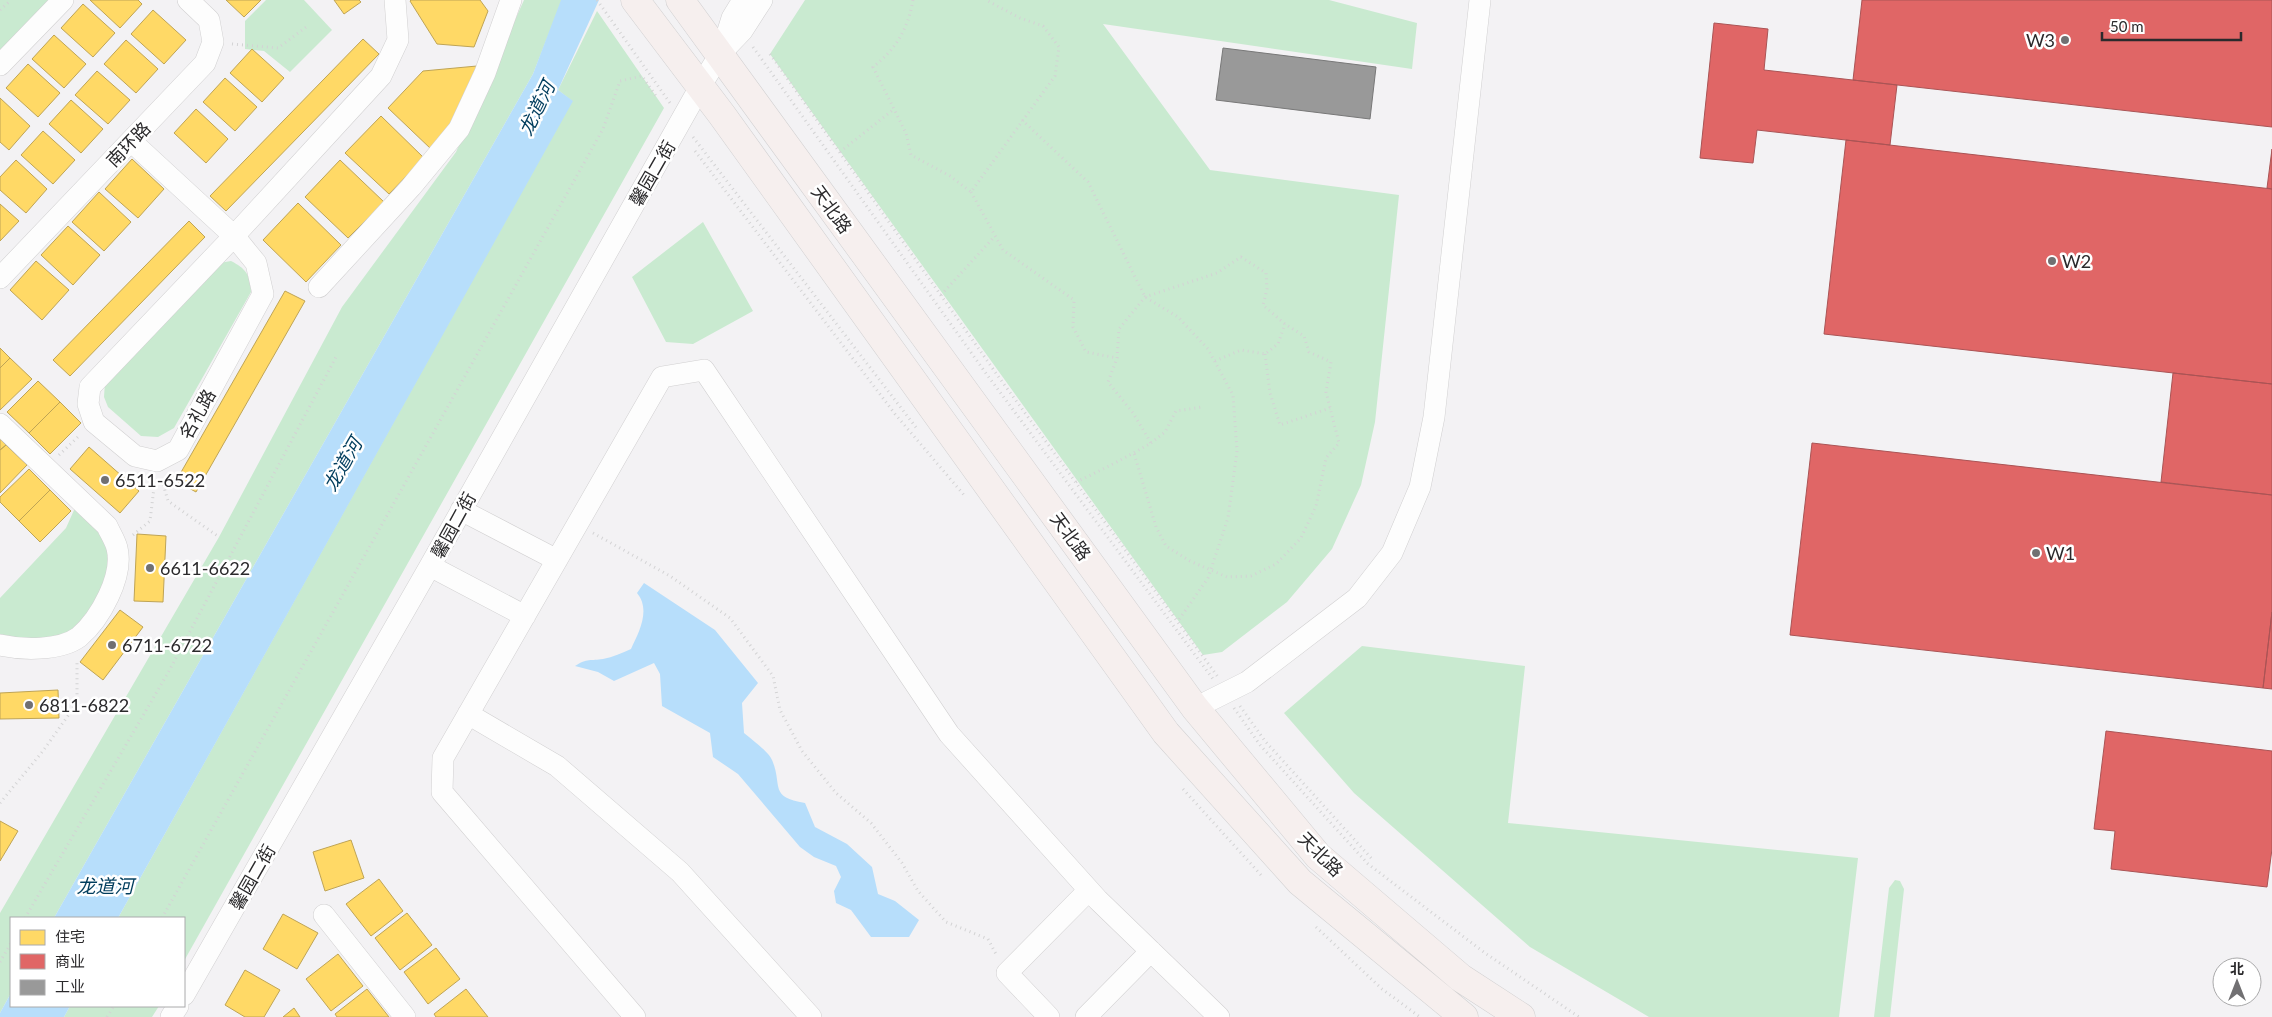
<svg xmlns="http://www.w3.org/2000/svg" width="2272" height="1017" font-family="Lato,'Noto Sans SC',sans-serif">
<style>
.green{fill:#c9ead0}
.water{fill:#b7defb}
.homes{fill:#ffd966;stroke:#bfa455}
.shops{fill:#e06666;stroke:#aa5455}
.industry{fill:#999;stroke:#787878}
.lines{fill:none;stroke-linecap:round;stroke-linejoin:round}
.minor-casing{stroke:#d1d0d1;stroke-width:22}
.major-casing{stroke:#d1d0d1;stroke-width:29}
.path{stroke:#d3d3d4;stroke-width:3;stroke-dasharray:1 4;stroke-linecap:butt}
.minor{stroke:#fdfdfd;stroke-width:21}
.major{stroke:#f6efee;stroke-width:28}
.poi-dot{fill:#717072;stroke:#fff;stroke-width:2}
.labels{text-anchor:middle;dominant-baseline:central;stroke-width:5;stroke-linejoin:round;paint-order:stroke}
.poi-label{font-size:18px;fill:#2b2a2c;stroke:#fff;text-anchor:start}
.street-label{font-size:18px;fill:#2b2a2c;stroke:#fff}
.water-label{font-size:19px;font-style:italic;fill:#003d5d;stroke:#fff}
</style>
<rect width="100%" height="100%" fill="#f3f2f4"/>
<path class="green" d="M0 0H63L0 65Z
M266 0H304L332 30 290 72 264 51 245 49V21Z
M524 0H562L533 74 54 918H11V993L0 1013V913L219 537 342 307 456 152Z
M805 0H1329L1417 23 1412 69 1103 24 1210 170 1399 195 1375 422 1361 485 1332 549 1287 602 1222 652 1203 655 770 54Z
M597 11 664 108 184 961V918H118L572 101 558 90Z
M703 222 753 311 693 344 666 342 632 277Z
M231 261C245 268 251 275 251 292L174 428 158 437 141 436 108 407 104 397 105 382 214 264Z
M79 499 107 526 117 569 78 637 0 645V598L66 528Z
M1362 646 1525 666 1508 823 1858 858 1839 1017H1649L1530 947 1354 793 1284 713Z
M1895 880 1900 881 1904 889 1890 1017H1874L1889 888Z
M70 1006H159L152 1017H64Z"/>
<path class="water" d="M561 0H599L558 90 573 101 118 918H54L533 74Z
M644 583 715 630 758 683 742 703 744 733C751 739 769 752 772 760 783 785 768 797 805 803L815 827 847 844 872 867 878 894 895 901 919 920 909 937H871L851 910 836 903 834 891 841 877 836 866 814 857 800 847 738 774 713 757 710 733 662 706 660 674 654 663 614 681 598 672 575 666C587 658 591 661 603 659 613 657 622 653 631 649 639 632 651 610 637 593Z
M11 993V1006H70L64 1017H0V1013Z"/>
<path class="homes" d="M90 0H138L142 4 120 28Z
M226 0H261L244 17Z
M334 0H359L361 2 344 14Z
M411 0H480L488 11 474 47 437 44 410 1Z
M83 4 115 33 93 57 61 28Z
M153 10 186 40 164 64 131 34Z
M54 35 86 64 64 88 32 59Z
M363 39 379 54 226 211 210 196Z
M126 40 158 69 136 93 104 64Z
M252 49 284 78 262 102 230 73Z
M28 64 60 93 38 117 6 88Z
M477 66 461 110 431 149 388 108 423 71Z
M97 71 130 100 108 124 75 95Z
M225 78 257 107 235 131 203 102Z
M0 98 30 126 9 150 0 142Z
M71 100 103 129 81 153 49 124Z
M196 109 228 139 206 163 174 133Z
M381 116 424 158 389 194 345 153Z
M43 131 75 160 53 184 21 155Z
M132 159 164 189 138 218 105 189Z
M16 160 47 189 26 213 0 190V177Z
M340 160 384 202 348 238 305 197Z
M99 192 131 222 104 251 72 222Z
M298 203 341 245 306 282 263 240Z
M0 204 19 221 0 241Z
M189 221 205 237 70 376 53 360Z
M68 226 100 255 73 285 41 255Z
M36 261 69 290 42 320 10 290Z
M285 291 305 301 196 492 176 481Z
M0 348 10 358 0 368Z
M10 358 32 379 0 410V368Z
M38 381 60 402 29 433 7 412Z
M60 402 81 423 50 454 29 433Z
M0 439 6 445 0 450Z
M6 445 27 465 0 493V450Z
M89 447 139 491 120 513 70 469Z
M29 469 50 490 19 521 0 502V497Z
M50 490 71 511 40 542 19 521Z
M137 534 166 536 163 602 134 601Z
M120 610 143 627 103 680 80 662Z
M58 690 59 718 0 719V693Z
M0 821 18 831 0 861Z
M351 840 364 878 325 891 313 852Z
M379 879 403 911 371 936 346 904Z
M407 913 432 945 400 970 375 938Z
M283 914 318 933 297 969 263 949Z
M436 948 460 979 428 1004 404 972Z
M338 954 363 986 331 1011 306 979Z
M245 970 280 990 264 1017H245L225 1005Z
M367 989 389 1017H337L335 1014Z
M466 989 488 1017H436L434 1014Z
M294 1008 300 1017H283Z"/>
<path class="shops" d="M1862 0H2272V127L1853 80Z
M1714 23 1768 29 1764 70 1897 85 1890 145 1757 130 1753 163 1700 158Z
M1846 140 2272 189V384L1824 334Z
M2272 149V189L2267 188Z
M2173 373 2272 384V495L2161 482Z
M1812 443 2272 495V612L2263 688 1790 635Z
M2272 612V689L2263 688Z
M2106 731 2272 751V849L2267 887 2111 869 2115 831 2094 829Z"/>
<path class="industry" d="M1223 48 1376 67 1370 119 1216 100Z"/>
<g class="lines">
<defs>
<path id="minor" d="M723 47 732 18 743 0
M0 65 63 0
M131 141 234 236 256 263 263 294 178 450 157 461 135 456 94 422 88 404 90 387 234 236 381 76 398 40 395 0
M0 278 205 63 213 42 209 20 188 0
M319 287 411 187 459 129 485 73 511 0
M0 424 107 526C110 533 115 540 117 548 124 576 100 619 79 637 60 651 22 650 0 645
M461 510 557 560
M430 566 525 616
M1195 708 1247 682 1357 598 1392 553 1420 487 1434 417 1480 0
M468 714 557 766 680 872 811 1017
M324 915 405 1017
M184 995 430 566 700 87 720 54 742 31 762 0
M171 1017 178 1006
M635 1017 442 792 443 758 662 377 704 370 949 734 1098 900 1219 1017
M1049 1017 1007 973 1089 890
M1086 1017 1151 951"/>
<path id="major" d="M635 0 722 115 1166 733 1300 882 1464 1017
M680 0 1195 708 1318 856 1461 978 1521 1017"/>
</defs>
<use href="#minor" class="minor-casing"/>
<use href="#major" class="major-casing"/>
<path class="path" d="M597 0 670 103
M913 0C908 29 896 49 873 67L906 133 911 155 950 176 971 192 1055 76 1059 47 1043 26 1020 18 986 0
M0 10 11 0
M232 44 278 48 309 25
M753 47 985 372 1213 679
M770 54 998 376 1218 677
M1022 120 1088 182 1145 297 1178 317 1208 349 1233 395 1237 451 1228 518 1208 578 1178 621
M693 137 918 430
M695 151 895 414 964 495
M840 152 894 109
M971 192 1003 250 1074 300 1073 327 1086 352 1117 358
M941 295 995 236
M1265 354 1270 393 1280 425 1330 408
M1215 361 1241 350 1265 354 1278 344 1285 324
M1151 443 1165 432 1176 411 1202 407
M59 455 80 435
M162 480 168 501 219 537
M1076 482C1102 470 1127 457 1151 443L1133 413 1108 382 1117 358 1119 329 1145 297 1217 273 1241 257 1266 273 1267 289 1263 305 1285 324 1304 336 1309 352 1331 362 1326 392 1339 443 1326 458 1316 506 1301 538 1276 564 1251 576 1227 577 1190 561 1166 546 1156 527 1134 453
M593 533 670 576 730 618 773 676 780 710 802 751 836 793 871 823 902 863 918 891 946 922 988 939 997 956
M133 535 150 521 155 479
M1240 706 1265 741 1372 859
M1234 708 1260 745 1368 864 1485 953 1579 1017
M1183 789 1261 875
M0 803 43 751 77 703V660
M25 918 169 671 336 357
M162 918 603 129 620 81 642 76 656 96
M1316 927 1382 989 1420 1017
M0 962 11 943
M107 1017 114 1006"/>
<use href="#minor" class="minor"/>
<use href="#major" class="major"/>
</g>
<g class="poi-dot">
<circle cx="2065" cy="40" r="5"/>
<circle cx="2052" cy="261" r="5"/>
<circle cx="105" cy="480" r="5"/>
<circle cx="2036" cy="553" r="5"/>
<circle cx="150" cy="568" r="5"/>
<circle cx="112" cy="645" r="5"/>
<circle cx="29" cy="705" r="5"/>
</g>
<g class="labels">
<g class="poi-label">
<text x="2055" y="40" text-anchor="end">W3</text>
<text x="2062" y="261">W2</text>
<text x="115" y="480">6511-6522</text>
<text x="2046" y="553">W1</text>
<text x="160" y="568">6611-6622</text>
<text x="122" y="645">6711-6722</text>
<text x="39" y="705">6811-6822</text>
</g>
<g class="street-label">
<text transform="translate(128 144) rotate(-46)">南环路</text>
<text transform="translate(652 173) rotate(-60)">馨园二街</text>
<text transform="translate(832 209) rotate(54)">天北路</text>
<text transform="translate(197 414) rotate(-61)">名礼路</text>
<text transform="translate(453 525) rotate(-61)">馨园二街</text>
<text transform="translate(1071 536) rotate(54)">天北路</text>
<text transform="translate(1321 854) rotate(45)">天北路</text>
<text transform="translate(252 877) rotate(-60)">馨园二街</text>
</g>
<g class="water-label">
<text transform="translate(536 108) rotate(-64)">龙道河</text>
<text transform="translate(342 464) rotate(-60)">龙道河</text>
<text x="105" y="885">龙道河</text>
</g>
</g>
<rect x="10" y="917" width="175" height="90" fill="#ffffff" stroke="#aaaaab"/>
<rect x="20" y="930" width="25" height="15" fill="#ffd966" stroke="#aaaaab"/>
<text x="55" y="942" font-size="15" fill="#2b2a2c">住宅</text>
<rect x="20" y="954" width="25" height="15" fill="#e06666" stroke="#aaaaab"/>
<text x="55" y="967" font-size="15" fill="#2b2a2c">商业</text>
<rect x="20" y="980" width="25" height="15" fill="#999999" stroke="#aaaaab"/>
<text x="55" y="992" font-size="15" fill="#2b2a2c">工业</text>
<g transform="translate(2237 982)"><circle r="24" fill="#ffffff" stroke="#aaaaab"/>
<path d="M0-4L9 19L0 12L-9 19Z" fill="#717072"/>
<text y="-8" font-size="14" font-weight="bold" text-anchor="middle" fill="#2b2a2c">北</text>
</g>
<path d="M2102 32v8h139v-8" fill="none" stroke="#2b2a2c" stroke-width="2.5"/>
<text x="2110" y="32" font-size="15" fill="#2b2a2c" stroke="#ffffff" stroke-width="4" paint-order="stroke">50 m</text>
</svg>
